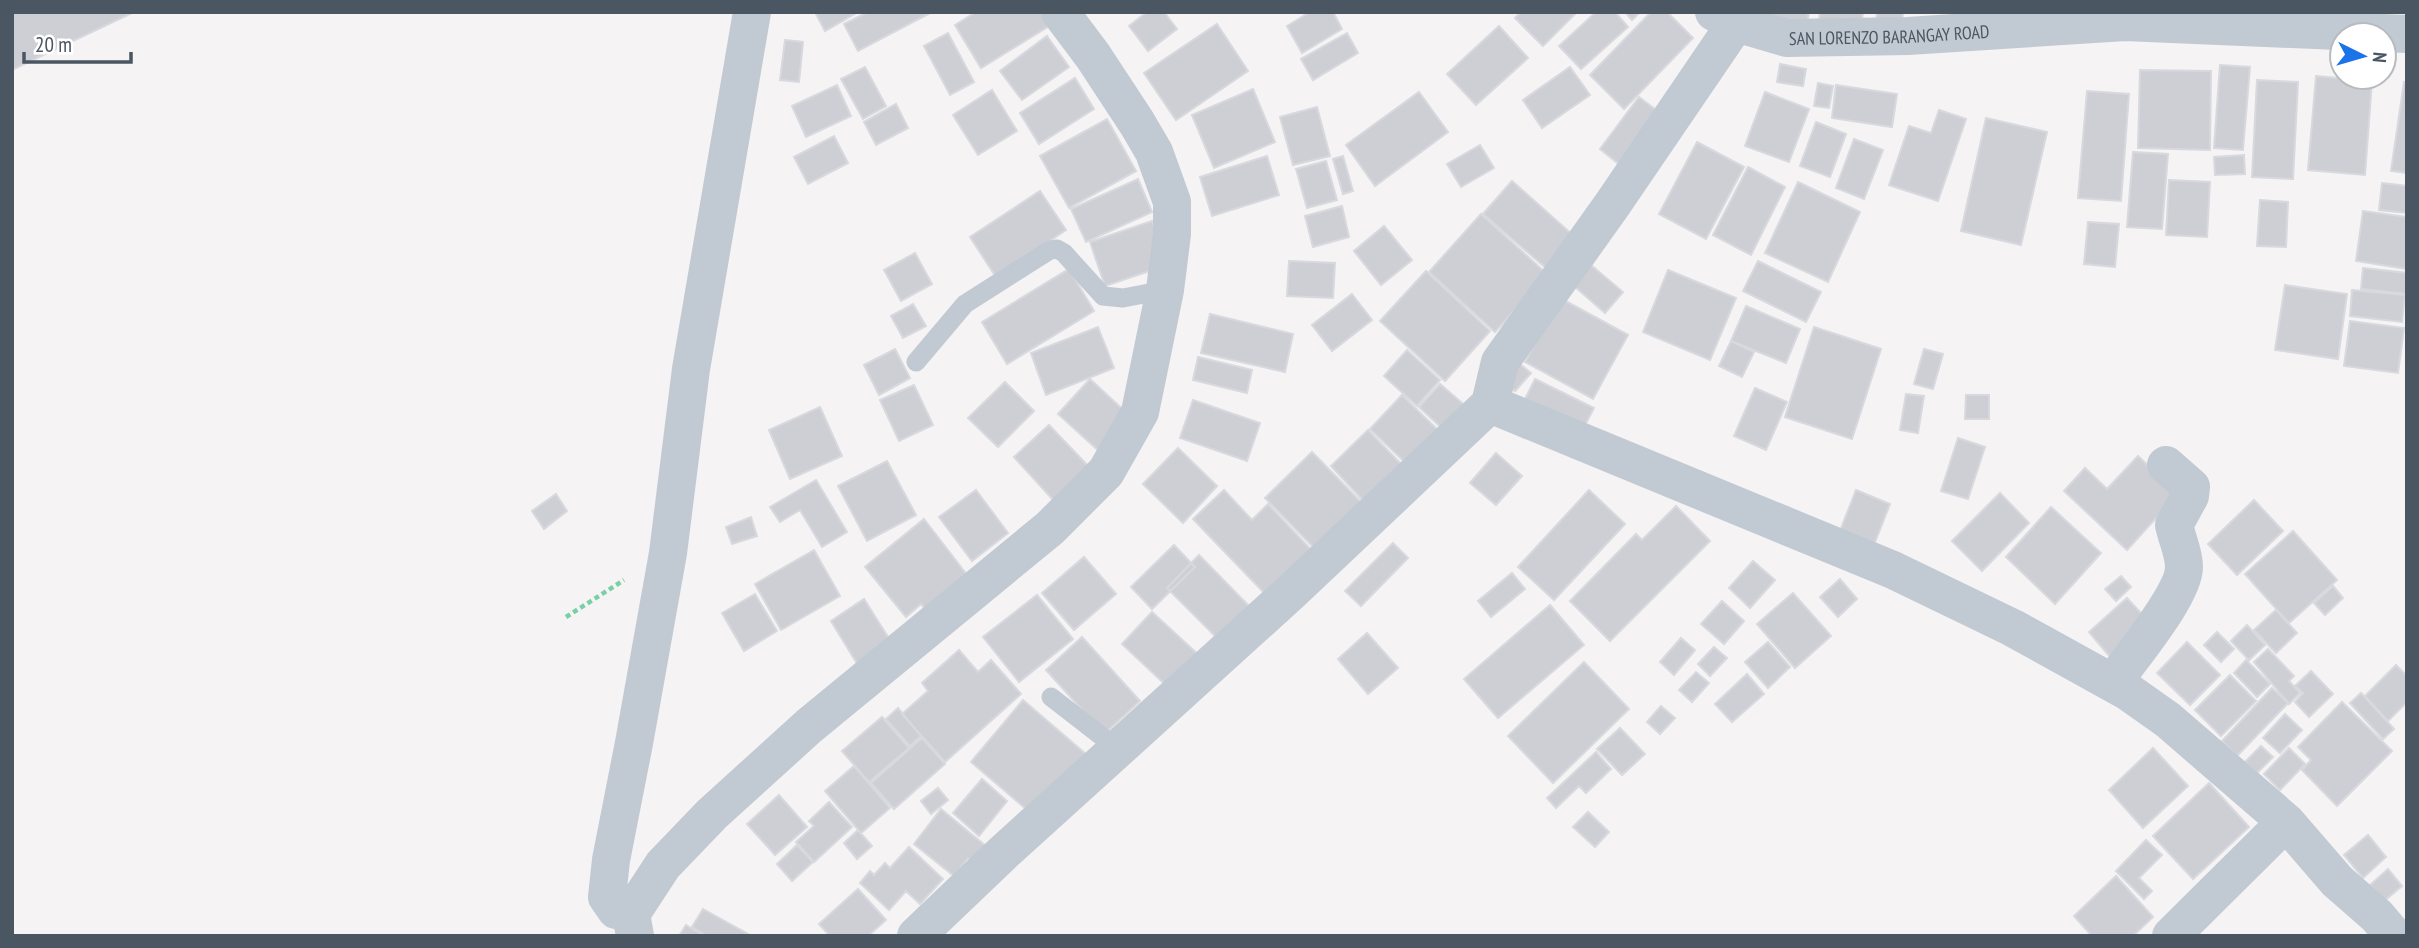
<svg xmlns="http://www.w3.org/2000/svg" width="2419" height="948" font-family="'PT Sans Narrow',sans-serif">
<style>
.building{fill:#cdcfd5;stroke:#d7d9de;stroke-width:2}
.lines{fill:none;stroke-linecap:round;stroke-linejoin:round}
.path{stroke:#7ad0a6;stroke-width:4.5;stroke-dasharray:5 3.5;stroke-linecap:butt}
.service{stroke:#c1cad2;stroke-width:19}
.minor{stroke:#c1cad2;stroke-width:38}
.tertiary{stroke:#c1cad2;stroke-width:38}
.labels{text-anchor:middle;dominant-baseline:central;stroke-width:6;stroke-linejoin:round;paint-order:stroke}
.street-label{font-size:18px;fill:#4a5661;stroke:#fff}
</style>
<rect width="100%" height="100%" fill="#f5f3f3"/>
<path class="building" d="M12 12H134L12 70Z
M815 12H858L825 31Z
M868 12H932L858 51 844 24Z
M976 12H1043L1051 25 981 68 955 25Z
M1147 12H1164L1177 29 1148 51 1129 26Z
M1310 12H1333L1342 29 1302 53 1287 26Z
M1521 12H1577L1543 46 1515 18Z
M1596 12H1615L1628 27 1581 69 1559 46Z
M1625 12H1640L1632 20Z
M1651 12H1667L1693 38 1624 109 1590 75Z
M1770 12H1809L1806 28 1769 23Z
M1820 12H1863L1860 34 1818 28Z
M1877 12H1903L1901 37 1875 35Z
M1217 24 1248 71 1176 120 1144 73Z
M1499 26 1528 58 1476 105 1447 74Z
M948 33 974 82 950 95 924 46Z
M1347 33 1358 53 1313 80 1301 59Z
M1047 36 1069 67 1022 100 1000 71Z
M785 40 803 42 799 82 780 80Z
M1780 64 1806 69 1803 86 1777 82Z
M2220 65 2250 67 2243 150 2214 148Z
M865 67 886 106 863 119 841 79Z
M1570 67 1590 95 1542 128 1523 100Z
M2140 70 2211 71 2210 150 2138 148Z
M2316 76 2372 81 2365 175 2308 170Z
M1075 78 1094 109 1039 144 1020 113Z
M2257 80 2298 82 2293 179 2252 177Z
M2404 82 2407 83V173L2391 171Z
M1818 83 1833 86 1829 108 1814 106Z
M837 85 851 116 806 137 792 106Z
M1836 85 1897 94 1892 127 1832 118Z
M1253 89 1275 142 1214 168 1192 115Z
M992 90 1017 131 978 155 953 115Z
M2087 91 2129 94 2121 201 2078 198Z
M1419 92 1448 132 1375 186 1346 145Z
M1765 92 1809 109 1789 162 1745 146Z
M1639 97 1660 113 1620 165 1600 149Z
M896 104 908 128 876 145 864 122Z
M1317 107 1330 156 1293 165 1280 117Z
M1939 110 1966 119 1938 201 1889 185 1909 126 1931 133Z
M1986 118 2047 132 2021 245 1961 231Z
M1107 119 1136 171 1069 208 1040 156Z
M1816 122 1846 134 1830 177 1800 166Z
M834 136 848 163 808 184 794 157Z
M1854 139 1883 150 1864 199 1836 188Z
M1697 142 1744 167 1706 239 1659 214Z
M1480 145 1494 168 1461 187 1447 164Z
M2133 152 2168 154 2162 229 2127 227Z
M2244 155 2245 174 2215 175 2214 157Z
M1267 156 1279 195 1212 216 1200 177Z
M1343 156 1353 191 1343 194 1333 159Z
M1326 161 1337 200 1307 208 1296 169Z
M1748 167 1785 187 1751 255 1713 235Z
M1138 179 1152 212 1086 242 1071 209Z
M2169 180 2210 182 2207 237 2166 235Z
M1512 181 1574 236 1546 268 1483 214Z
M1798 182 1860 212 1828 282 1765 253Z
M2382 183 2407 186V213L2379 210Z
M1040 191 1066 230 996 277 970 237Z
M2260 200 2288 202 2286 247 2257 246Z
M1342 206 1349 237 1313 247 1305 216Z
M2363 211 2407 217V269L2356 261Z
M1481 214 1547 274 1495 332 1429 272Z
M1152 221 1167 265 1105 286 1090 242Z
M2088 222 2119 224 2115 267 2084 264Z
M1384 226 1412 260 1381 285 1354 251Z
M915 253 932 284 901 301 884 270Z
M1289 261 1335 263 1333 298 1287 296Z
M1758 261 1821 292 1806 322 1743 291Z
M1591 265 1623 292 1605 313 1574 286Z
M2363 268 2407 273V294L2361 289Z
M1069 269 1094 311 1007 364 982 322Z
M1668 270 1736 298 1710 360 1643 332Z
M1426 271 1490 331 1445 381 1380 321Z
M2285 285 2347 294 2338 359 2275 350Z
M2352 290 2405 295 2402 322 2350 316Z
M1352 294 1372 320 1332 351 1312 325Z
M1560 298 1628 335 1593 399 1525 362Z
M913 304 926 326 903 338 891 316Z
M1746 306 1800 329 1786 363 1731 341Z
M1210 314 1293 334 1285 372 1201 353Z
M2350 321 2404 328 2398 373 2344 366Z
M1098 327 1114 368 1046 395 1031 353Z
M1814 327 1881 349 1852 439 1785 417Z
M1731 341 1754 352 1742 377 1719 366Z
M895 349 910 378 879 395 864 365Z
M1924 349 1943 354 1933 389 1914 384Z
M1407 350 1440 380 1417 406 1384 376Z
M1198 357 1252 370 1247 393 1193 380Z
M1516 361 1531 373 1515 391 1501 379Z
M1090 379 1131 417 1099 451 1058 414Z
M1535 379 1594 408 1582 431 1524 401Z
M1005 382 1034 411 998 447 968 418Z
M1440 384 1468 408 1446 432 1419 407Z
M914 385 933 425 899 441 880 400Z
M1755 388 1787 402 1766 450 1734 436Z
M1906 394 1924 396 1918 433 1900 430Z
M1402 395 1444 436 1412 469 1370 429Z
M1966 395H1989V419H1965Z
M1193 400 1260 423 1247 461 1180 438Z
M820 407 842 456 790 479 769 430Z
M1049 425 1091 469 1055 502 1014 457Z
M1368 430 1408 471 1370 508 1331 466Z
M1958 438 1985 447 1968 499 1941 491Z
M1178 448 1217 486 1183 523 1143 484Z
M1312 452 1366 507 1320 554 1265 498Z
M1496 453 1522 476 1496 505 1470 483Z
M2138 456 2178 494 2127 550 2064 491 2085 468 2107 489Z
M887 461 916 515 867 541 838 486Z
M816 480 847 532 822 547 800 510 780 522 770 507Z
M976 490 1008 533 972 561 939 517Z
M1224 490 1252 520 1268 504 1318 557 1272 601 1193 519Z
M1589 490 1625 524 1554 600 1518 567Z
M1856 490 1890 504 1872 550 1838 536Z
M2000 493 2029 523 1982 571 1952 541Z
M556 494 567 511 544 529 532 511Z
M2254 500 2283 531 2237 575 2208 544Z
M1676 506 1710 541 1610 641 1570 601 1636 534 1642 540Z
M2051 507 2101 553 2055 604 2006 557Z
M751 517 757 536 732 544 726 527Z
M924 519 971 580 929 614 921 604 906 617 865 567Z
M2293 531 2337 580 2289 623 2245 574Z
M1393 543 1408 558 1361 606 1345 591Z
M1174 545 1195 567 1152 609 1131 587Z
M814 550 840 596 781 630 755 584Z
M1199 555 1249 606 1217 638 1167 588Z
M1084 557 1116 594 1074 630 1042 593Z
M1753 561 1775 580 1750 608 1729 588Z
M1512 573 1525 589 1491 617 1478 601Z
M2121 576 2131 587 2116 601 2105 589Z
M1840 579 1857 599 1838 617 1820 597Z
M2333 586 2343 598 2325 615 2314 603Z
M1793 593 1831 636 1795 668 1757 624Z
M755 594 777 631 744 651 722 613Z
M1037 595 1073 639 1019 682 983 637Z
M2127 598 2150 623 2111 658 2089 632Z
M864 599 895 648 861 670 831 621Z
M1722 601 1744 621 1724 644 1701 624Z
M1550 605 1584 645 1498 718 1464 679Z
M2276 610 2297 633 2276 653 2254 630Z
M1152 612 1201 657 1170 689 1122 644Z
M2247 625 2265 645 2249 660 2231 641Z
M2217 632 2234 649 2221 662 2204 645Z
M1367 633 1398 668 1368 694 1338 659Z
M1082 637 1140 701 1104 734 1046 670Z
M1681 638 1695 650 1674 675 1660 662Z
M1768 642 1790 667 1768 688 1745 662Z
M2187 642 2220 675 2190 705 2157 673Z
M1714 647 1727 658 1710 676 1698 664Z
M2268 649 2294 676 2289 681 2300 693 2289 704 2254 662Z
M959 650 978 672 991 660 1021 694 945 762 902 714 928 691 922 683Z
M2246 660 2270 684 2257 697 2234 673Z
M1584 662 1629 709 1553 783 1508 736Z
M2396 665 2407 676V702L2388 721 2365 696Z
M2311 671 2333 694 2309 717 2295 702 2303 693 2295 686Z
M1696 672 1709 683 1692 702 1679 690Z
M1747 674 1764 694 1732 722 1715 704Z
M2230 675 2256 701 2221 736 2195 710Z
M2272 688 2288 703 2237 756 2222 741Z
M2361 693 2394 729 2383 739 2350 703Z
M1023 700 1086 754 1033 815 971 762Z
M2342 702 2392 751 2337 806 2302 770 2311 760 2298 747Z
M1661 706 1675 718 1660 734 1647 722Z
M898 708 921 736 910 746 886 719Z
M2285 714 2302 730 2280 753 2263 738Z
M882 717 909 748 869 782 842 751Z
M1620 728 1645 754 1622 775 1597 749Z
M922 738 945 764 894 809 871 783Z
M2261 746 2273 757 2257 773 2245 762Z
M2153 748 2188 786 2143 828 2109 790Z
M2289 748 2305 764 2280 790 2264 774Z
M1596 752 1611 769 1586 793 1579 786 1556 808 1547 798Z
M854 766 890 808 861 833 825 791Z
M982 779 1007 801 979 836 953 813Z
M2209 783 2249 827 2193 879 2153 836Z
M938 788 948 800 931 814 921 801Z
M779 795 807 827 775 855 747 824Z
M829 802 852 827 814 862 796 842 814 826 809 821Z
M941 809 987 847 975 863 968 858 954 876 914 844Z
M1588 812 1609 832 1595 847 1573 827Z
M858 830 872 846 857 859 844 843Z
M2368 835 2386 857 2363 878 2344 855Z
M2146 840 2162 855 2139 878 2152 891 2144 899 2116 871Z
M797 845 813 862 792 881 777 864Z
M909 847 943 879 920 904 906 891 889 910 860 883 870 871 874 875 885 863 890 868Z
M2388 869 2402 886 2384 901 2370 885Z
M2116 876 2153 917 2133 936H2092L2074 916Z
M858 889 886 920 868 936H830L819 924Z
M703 909 748 934 747 936H707L692 927Z
M686 925 704 936H679Z"/>
<g class="lines">
<path class="path" d="M566 617 624 580"/>
<path class="service" d="M916 362 965 304 1050 250 1057 249 1064 253 1103 296 1123 298 1165 290
M1051 697 1118 749"/>
<path class="minor" d="M1490 404 1893 570 2013 628 2127 691 2168 720 2286 822 2337 881 2377 916 2394 936
M2113 683C2130 658 2184 595 2184 567 2184 553 2177 539 2174 525L2190 496 2191 487 2166 465
M631 914 616 910 607 897 611 860 634 743 668 553 691 369 752 12
M635 936 631 914 663 865 712 814 809 726 1050 528 1106 472 1140 412 1165 290 1172 234V202L1154 152 1137 123 1093 56 1060 12
M916 936 1003 853 1291 592 1490 404 1500 362 1612 205 1736 23
M2171 936 2286 822"/>
<path class="tertiary" id="s1" d="M1714 12 1736 23 1787 38 1908 36 2125 22 2407 34"/>
</g>
<g class="labels">
<g class="street-label">
<text stroke="none"><textPath href="#s1" startOffset="180">SAN LORENZO BARANGAY ROAD</textPath></text>
</g>
</g>
<rect width="2419" height="948" fill="none" stroke="#4a5661" stroke-width="28"/>
<g transform="translate(2363 56) rotate(95)"><circle r="33" fill="#ffffff" stroke="#b7bbc0" stroke-width="2"/>
<path d="M0-5L12 26L0 18L-12 26Z" fill="#1a73e8"/>
<text y="-10" font-size="19" font-weight="bold" text-anchor="middle" fill="#4a5661">N</text>
</g>
<path d="M24 52v10h107v-10" fill="none" stroke="#4a5661" stroke-width="3.5"/>
<text x="35" y="52" font-size="21" fill="#4a5661" stroke="#ffffff" stroke-width="5" paint-order="stroke">20 m</text>
</svg>
